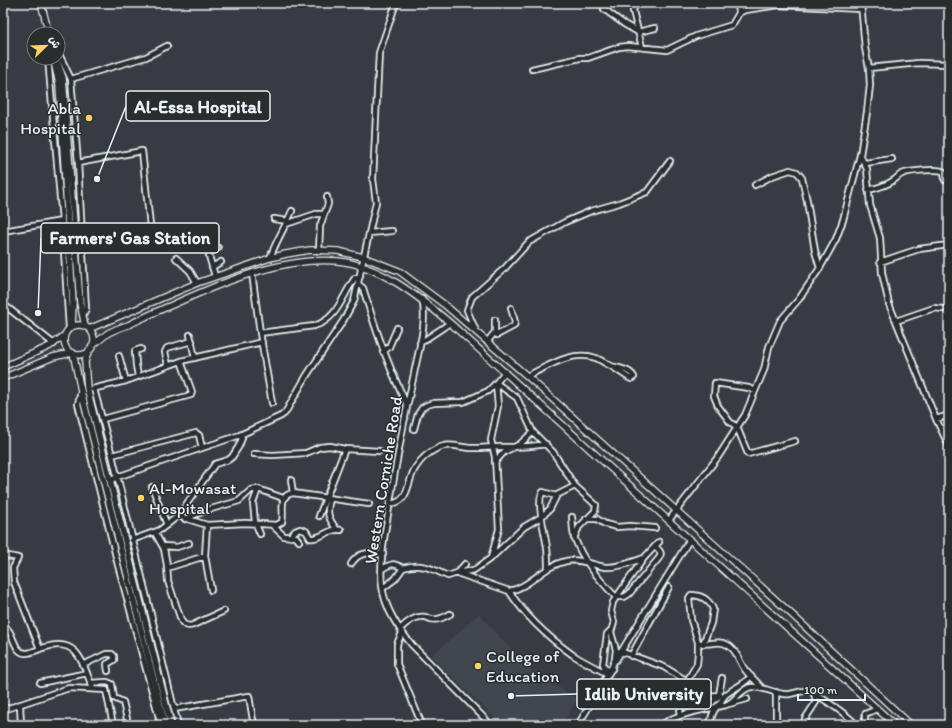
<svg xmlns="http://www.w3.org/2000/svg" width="952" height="728" font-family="Itim,'Playpen Sans Arabic',sans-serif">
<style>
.built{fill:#424750}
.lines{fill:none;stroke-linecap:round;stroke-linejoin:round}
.minor-casing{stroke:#e8f1f8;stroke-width:8}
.major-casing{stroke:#e8f1f8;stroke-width:8}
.minor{stroke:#2a2d2e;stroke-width:4.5}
.major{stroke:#2a2d2e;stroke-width:5.5}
.poi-dot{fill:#ffd166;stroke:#2a2d2e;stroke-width:1.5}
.labels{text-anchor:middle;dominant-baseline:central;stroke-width:3;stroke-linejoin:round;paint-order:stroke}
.poi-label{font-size:17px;fill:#e8f1f8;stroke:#2a2d2e;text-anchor:start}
.street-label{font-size:17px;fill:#e8f1f8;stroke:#2a2d2e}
.leader{fill:none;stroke:#e8f1f8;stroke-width:1.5}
.callout-dot{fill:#e8f1f8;stroke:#2a2d2e;stroke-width:1.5}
.callout{fill:#2a2d2e;stroke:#e8f1f8;stroke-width:1.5}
.callout-label{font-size:18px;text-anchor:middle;font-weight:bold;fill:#e8f1f8}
</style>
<rect width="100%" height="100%" fill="#383c42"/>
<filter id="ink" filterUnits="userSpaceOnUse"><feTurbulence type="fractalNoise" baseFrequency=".025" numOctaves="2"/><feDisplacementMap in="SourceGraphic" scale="8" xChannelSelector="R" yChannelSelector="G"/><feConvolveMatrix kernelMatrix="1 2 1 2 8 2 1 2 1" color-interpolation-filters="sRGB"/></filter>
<g filter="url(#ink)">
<path class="built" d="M479 614 526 666 577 699 562 725H502L431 656Z"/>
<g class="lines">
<defs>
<path id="minor" d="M635 3 633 11 642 47
M738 3 739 13
M604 9 624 24 638 32 655 28
M58 52 71 79 78 163 86 309 83 315
M48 58 62 221 69 328
M869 68 919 63 949 64
M532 69 580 58H588L619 47 628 46 667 50 696 36 732 25 739 13 745 10 779 5 861 9
M71 79 146 57 167 46
M860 155 867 169 870 205 880 238 882 273 889 304 936 419 949 446
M78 163 142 151 150 226
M865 163 892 159
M755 185 772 176 790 170 797 172 802 178 807 201 815 251 820 268
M868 190C878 188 887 185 894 180 897 178 899 175 902 174 908 171 940 168 944 172L945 180
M274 219 288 221
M286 224 316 214H323
M3 231 62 221
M369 233 392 231
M319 251 320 226 328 204 327 197
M176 258 190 271 197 283
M270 258C276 241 285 227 292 211
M880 262 919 249 949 245
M212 267 221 262
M252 273 260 333 272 403
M215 276 209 256 211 250 218 248
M358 284 363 288C375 328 388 367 407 405
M422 299C428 321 418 352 414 374 404 419 396 463 389 508 385 533 379 561 382 586 385 609 398 628 412 645L491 725
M3 304 54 344
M896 321 934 308 943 309
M476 331 467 310 472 297 505 268 529 242 565 222 591 211 619 203 647 192 670 161
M495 332 497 335 514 326 515 322 511 308
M260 333 314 326C338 319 342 296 355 278L360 276
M190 335 195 358
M487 342 495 332V320
M420 343 450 323
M383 352 389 347 397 328
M119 356 126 381
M168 365 165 352 167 348 192 341
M611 366C618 368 630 369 634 377L631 379 629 378Z
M138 376 136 365 135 351 141 349
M527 376C549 366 571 350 596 358 601 360 606 364 611 366
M496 383 517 398 533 432 553 452 575 486 596 505 595 511 579 527 574 538
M92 389 126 381 181 361 262 342
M94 389 112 455 178 725
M81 391 78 404 118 565 161 725
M755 391 749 388 715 383 714 396 718 406 730 422 737 427 748 454 795 441
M103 419 191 395 192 392 181 361
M936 419 949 415
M414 429 418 414 422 408 427 405 434 403 463 402 488 391 496 383 505 372
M254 454 273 455 306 453 320 447 330 446 345 449 379 451
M112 455 196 433 199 435 202 448
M495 462 504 452 520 444 533 432
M291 480 293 493
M110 481 117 477 240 435 281 416 285 413 307 375 343 321 354 301 376 202 373 179 379 53 396 3
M152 487 167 525
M258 489 253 503 255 522 260 534
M330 499C326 513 328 518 337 530
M390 504C411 502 406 481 416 467 421 459 428 453 436 449 449 441 462 449 475 448 483 448 492 447 500 447 515 447 530 447 546 444
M178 516 207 525 245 523 277 525 282 522C285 510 277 496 293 493L369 504
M319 516 345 449
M572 517C573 524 572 532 575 539 583 561 600 581 616 597H624L629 594 659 558C663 553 659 550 655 546
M185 519 204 511 239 501 251 490 258 489 283 498
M586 519H597L605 524 617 527 630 526 655 528
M669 520 718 457 745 415 764 370 769 347 780 321 799 299 820 268 836 239 843 220 860 155 867 112 870 85 869 68 865 48 861 3
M207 525 205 556 211 590
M273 526 284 536 296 537 299 541
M155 533 164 549 167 565 168 581 181 620C183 625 188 627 193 625L224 611
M290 537 295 531 300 529 306 531 310 538C322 540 329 527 341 530
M132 540 160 530 178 516 215 464 228 460 232 457 239 446 242 438 240 435
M163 546 177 547 189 543
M3 555 18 558 13 568 14 582 40 649
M491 558 499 529 495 457 491 440 498 406 496 383
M351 564C359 551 368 553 383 554
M167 568 205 556
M548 568C548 561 548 555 547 548 546 537 535 499 543 492L556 496
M382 569C392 563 393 563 403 568 412 565 423 565 432 569 438 571 442 574 448 576L457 573 465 564
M457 573 509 591C529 588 543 566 566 561 579 558 592 565 605 567 618 568 632 562 644 558
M459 573 474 570 491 558 524 527 541 517 550 509 557 495 575 486
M383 588 395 579 403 568
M509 591C525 616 549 638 573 655 584 662 596 668 608 674
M3 626C15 631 12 651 25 653 31 654 40 648 46 647 79 637 83 665 93 689
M400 629C406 623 415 615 425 617 427 617 430 619 431 619 438 621 444 617 450 614
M611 630 607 634 603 664 605 668 610 671 612 669
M402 633 397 644V664L422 725
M701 643C709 645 716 641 723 643 737 647 738 661 746 671 751 677 757 682 761 687
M620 651 664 667 697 687 703 694 709 696 719 695 722 678
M631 656 669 587
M616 660 690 539
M83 665 106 654H112L114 656V660L107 664 108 671
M3 681 5 683 3 696
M40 683 87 673
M90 683 107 682 112 684 114 698 123 702 127 719
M776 692V725
M729 704 747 699
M20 705 21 725
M174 709 249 696 253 720
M705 709 720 695
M3 710 69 688 106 690 113 725
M679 716 687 681 697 664 698 653V642L691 620 689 598 691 595C701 595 709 600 713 609L711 623 703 644
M578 725 610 671 615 659 616 650 611 632 614 622 611 611 613 602 644 558 659 542
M663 725C669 715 713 708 726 705 735 702 740 689 751 687 765 686 777 696 790 694 795 693 802 691 808 690 818 695 850 716 856 725
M710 725C712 714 713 711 720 703 723 699 724 695 728 693 736 687 745 684 751 676
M807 725 805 719 816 702 814 693
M865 725V714L877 709"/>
<path id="major" d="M41 3 49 34
M56 58 63 78 80 303 85 326
M54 62 59 84 73 303 72 326
M64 340a15 15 0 1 1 30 0a15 15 0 1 1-30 0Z
M89 329 197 283 270 258 286 254 310 250 338 251 363 257 399 271 445 305 527 376 787 610 911 725
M92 346C97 342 103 337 108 333 114 330 121 327 128 325 143 318 157 311 172 305 221 283 283 256 338 261 380 265 419 297 450 323L895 725
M89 350 85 362 87 388 171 725
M73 353 81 391 165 725
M3 367 50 346 64 336
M3 378 53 357 72 353"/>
</defs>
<use href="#minor" class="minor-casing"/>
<use href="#major" class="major-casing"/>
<use href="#minor" class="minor"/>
<use href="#major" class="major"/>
</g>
</g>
<g class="poi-dot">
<circle cx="89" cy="118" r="4"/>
<circle cx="141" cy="498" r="4"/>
<circle cx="478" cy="666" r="4"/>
</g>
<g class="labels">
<g class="poi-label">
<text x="81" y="108" text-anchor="end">Abla<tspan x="81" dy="20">Hospital</tspan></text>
<text x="149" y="488">Al-Mowasat<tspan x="149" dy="20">Hospital</tspan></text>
<text x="486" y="656">College of<tspan x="486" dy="20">Education</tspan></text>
</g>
<g class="street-label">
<text transform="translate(383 480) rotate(-81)">Western Corniche Road</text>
</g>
</g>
<path class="leader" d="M97 179L126 106M38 313L41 238M511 696L577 694"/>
<g class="callout-dot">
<circle cx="97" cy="179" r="4"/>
<circle cx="38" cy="313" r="4"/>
<circle cx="511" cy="696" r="4"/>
</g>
<g class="callout">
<rect x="126" y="91" width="144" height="30" rx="4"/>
<rect x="41" y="223" width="178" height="30" rx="4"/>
<rect x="577" y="679" width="134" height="30" rx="4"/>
</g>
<g class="callout-label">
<text x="198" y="113">Al-Essa Hospital</text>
<text x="130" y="244">Farmers' Gas Station</text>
<text x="644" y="700">Idlib University</text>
</g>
<rect width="952" height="728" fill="none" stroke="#2a2d2e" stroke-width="16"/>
<rect x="8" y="8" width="936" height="712" fill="none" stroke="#e8f1f8" stroke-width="1.5" filter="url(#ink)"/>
<g transform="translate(46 46) rotate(67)"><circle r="19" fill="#2a2d2e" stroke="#767b7f"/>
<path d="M0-3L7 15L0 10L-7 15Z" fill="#ffd166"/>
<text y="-6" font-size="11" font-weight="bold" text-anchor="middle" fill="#e8f1f8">ش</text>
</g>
<path d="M798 694v6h67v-6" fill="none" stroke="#e8f1f8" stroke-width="2"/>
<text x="804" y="694" font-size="12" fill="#e8f1f8" stroke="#2a2d2e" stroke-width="3" paint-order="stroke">100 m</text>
</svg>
